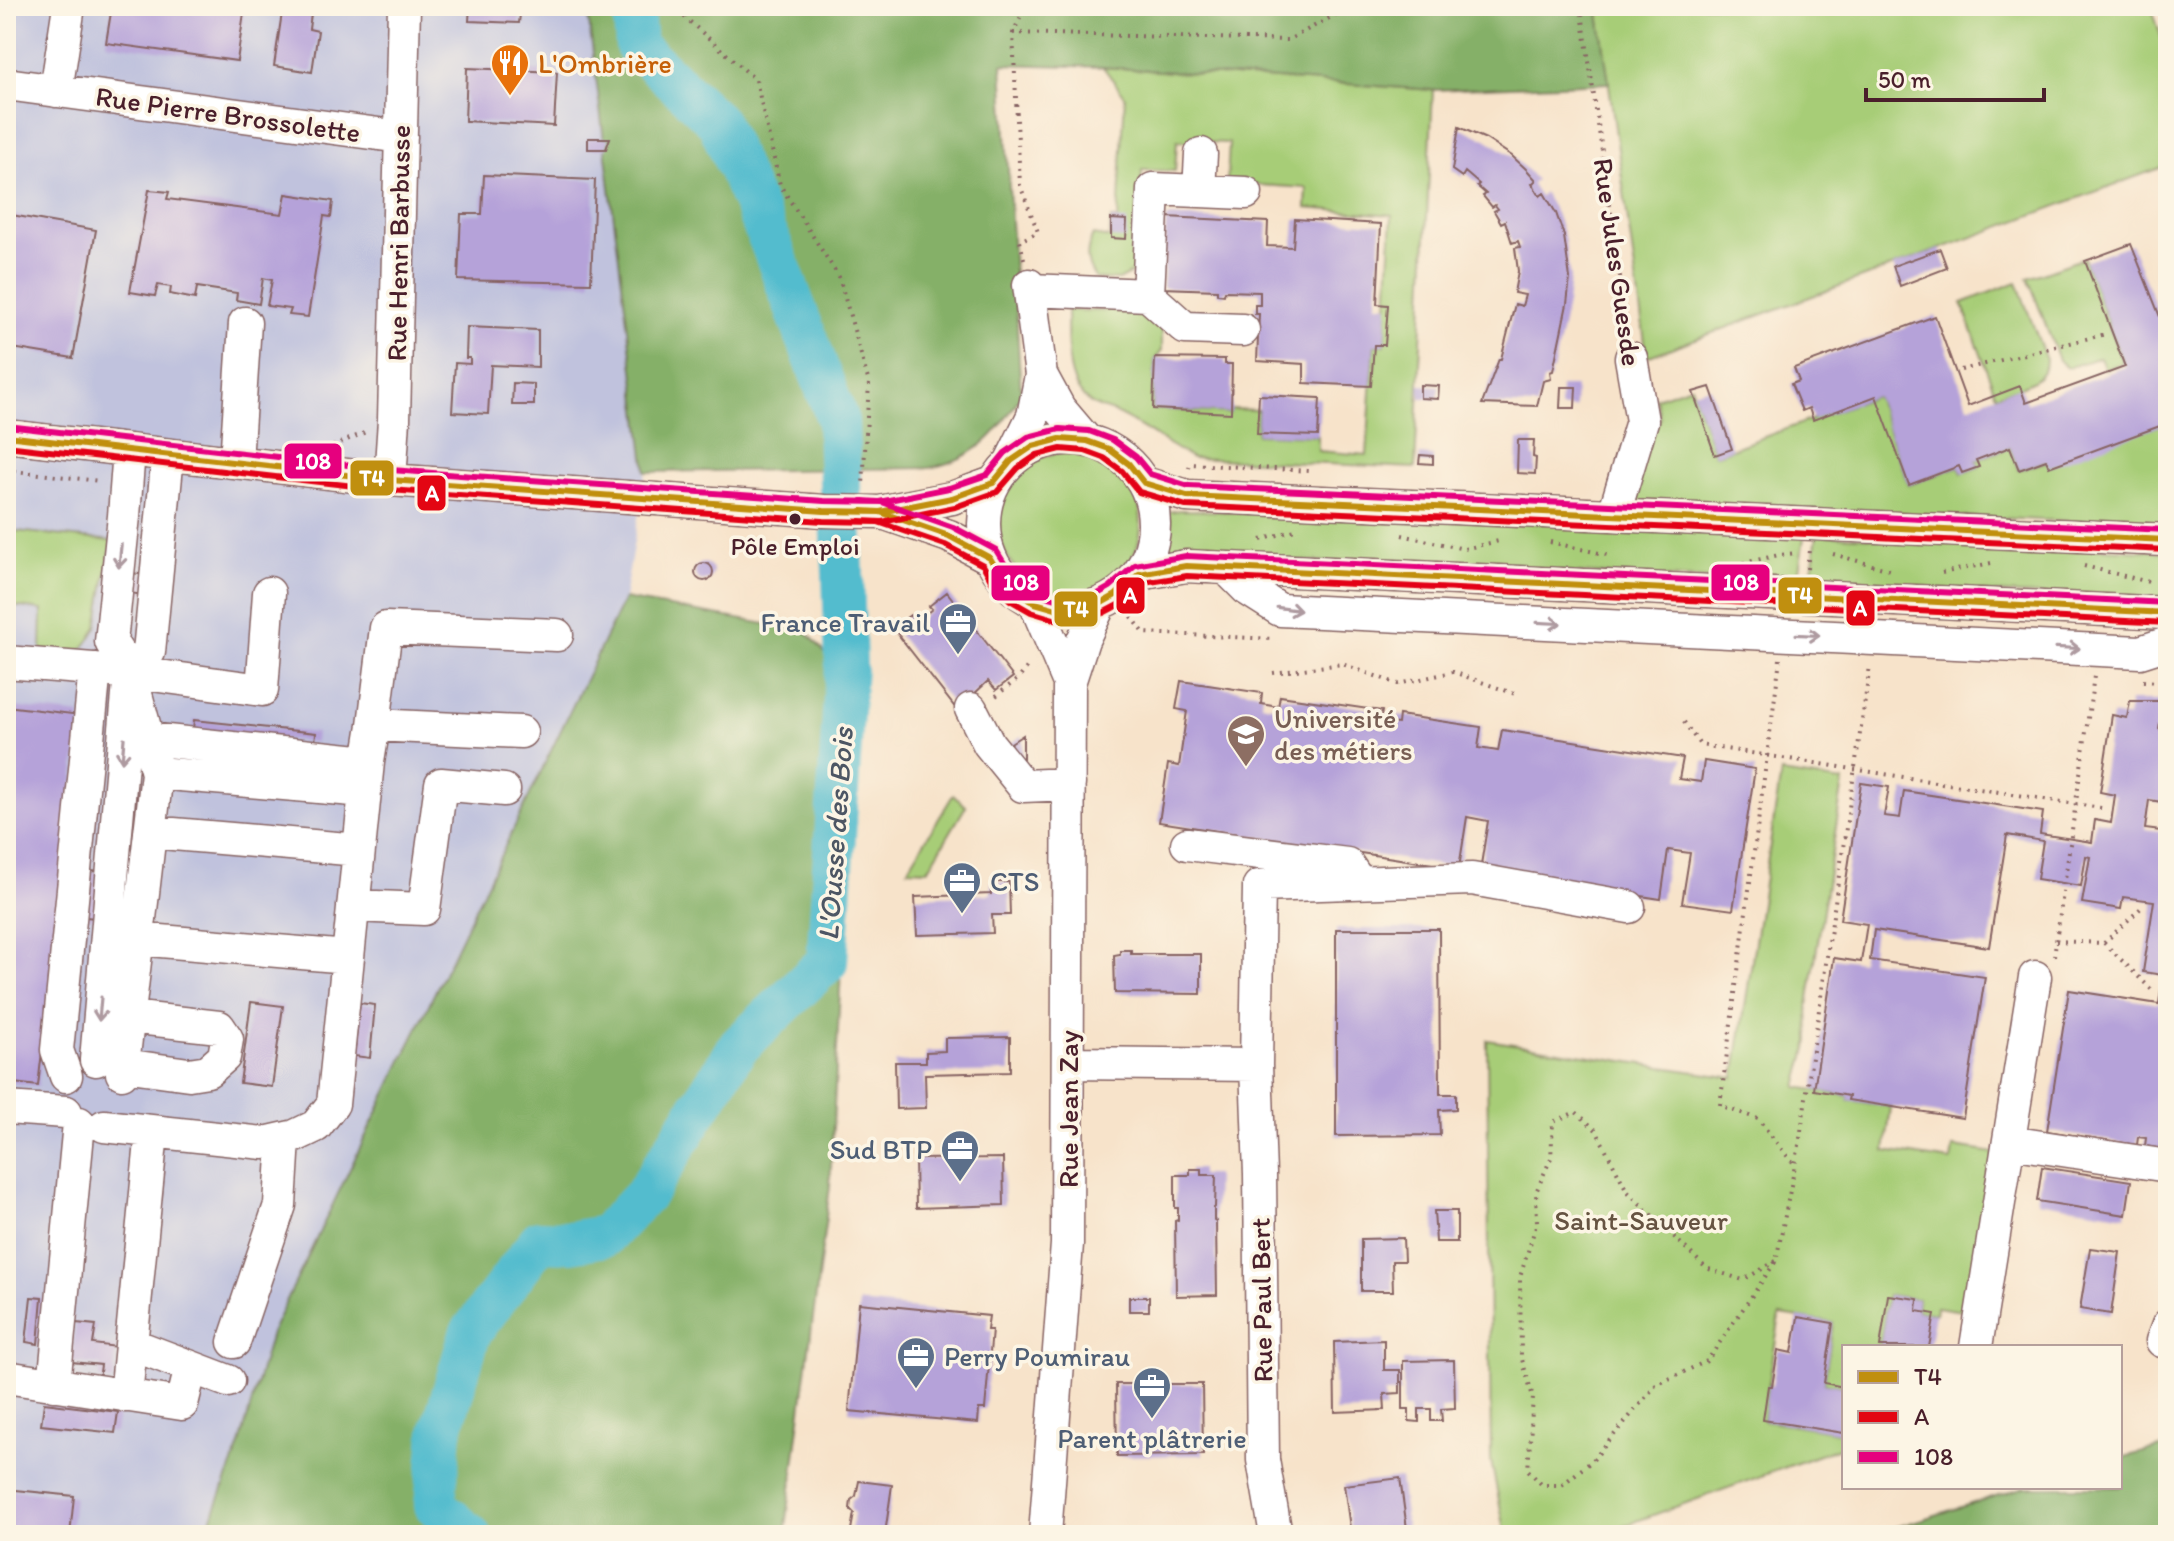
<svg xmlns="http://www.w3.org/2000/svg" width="2174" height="1541" font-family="Itim,sans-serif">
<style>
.industrial{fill:#c0c2dd}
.green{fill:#a7cd77;stroke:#787651;stroke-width:2}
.forest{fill:#85b068;stroke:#68684a;stroke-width:2}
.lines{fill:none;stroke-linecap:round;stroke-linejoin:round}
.river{stroke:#52bcce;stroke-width:42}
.building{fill:#b5a2d9}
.minor-casing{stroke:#876463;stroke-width:35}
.path{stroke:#876463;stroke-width:4;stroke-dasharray:2 6;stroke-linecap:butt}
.minor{stroke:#fff;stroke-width:32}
.bus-1-casing{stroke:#fcf5e5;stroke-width:12}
.bus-2-casing{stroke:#fcf5e5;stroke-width:12}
.bus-3-casing{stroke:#fcf5e5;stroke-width:12}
.bus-1{stroke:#c08f0f;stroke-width:6}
.bus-2{stroke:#e30613;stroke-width:6}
.bus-3{stroke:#e6007e;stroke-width:6}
.oneway{stroke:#ae9aa0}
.bus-dot{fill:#4a1f2b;stroke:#fcf5e5;stroke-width:3}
.labels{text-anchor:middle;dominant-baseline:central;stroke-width:7;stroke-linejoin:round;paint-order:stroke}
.bus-label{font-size:26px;fill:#4a1f2b;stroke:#fcf5e5}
.food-label{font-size:28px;fill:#c56008;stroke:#fcf5e5;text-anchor:start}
.street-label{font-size:28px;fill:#4a1f2b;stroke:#fcf5e5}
.service-label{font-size:28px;fill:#4e5e75;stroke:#fcf5e5;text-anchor:end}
.education-label{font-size:28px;fill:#785e54;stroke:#fcf5e5;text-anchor:start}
.park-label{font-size:28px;fill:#665342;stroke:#fcf5e5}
.water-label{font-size:30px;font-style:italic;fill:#4d5664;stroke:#fcf5e5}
.line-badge{stroke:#fcf5e5;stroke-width:3}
.badge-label{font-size:22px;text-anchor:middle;font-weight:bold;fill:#fff}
</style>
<rect width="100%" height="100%" fill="#fcf5e5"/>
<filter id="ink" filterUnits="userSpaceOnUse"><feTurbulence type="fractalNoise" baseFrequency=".0125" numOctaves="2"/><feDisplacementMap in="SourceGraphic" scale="16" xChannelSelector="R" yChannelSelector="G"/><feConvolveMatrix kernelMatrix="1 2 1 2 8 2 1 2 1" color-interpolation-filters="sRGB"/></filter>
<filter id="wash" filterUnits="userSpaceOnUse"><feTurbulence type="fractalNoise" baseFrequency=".006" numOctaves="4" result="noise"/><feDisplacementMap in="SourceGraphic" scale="32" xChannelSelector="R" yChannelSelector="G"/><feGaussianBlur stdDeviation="1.8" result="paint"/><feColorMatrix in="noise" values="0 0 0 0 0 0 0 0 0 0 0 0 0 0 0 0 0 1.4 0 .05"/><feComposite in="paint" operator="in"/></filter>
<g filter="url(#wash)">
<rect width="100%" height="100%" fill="#f7e3ca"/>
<path class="industrial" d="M6 6H587L646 472 624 599 271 1333 239 1448 205 1535H6Z"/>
<path class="green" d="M1598 6H2151L2168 57V165L1647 357Z
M1103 67 1433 90 1415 468 1192 458C1171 447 1153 433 1132 422 1125 418 1118 414 1110 411 1104 409 1097 407 1092 404 1063 386 1068 339 1067 310L1105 311 1106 306 1147 307 1162 320V351L1155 359 1153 409 1230 413 1231 409 1258 410 1257 434 1318 436V451L1367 455 1374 345H1385L1392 215 1306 208 1307 188 1227 183 1229 143 1177 141 1175 171 1142 170 1138 262 1135 271 1118 280 1096 279C1085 264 1085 252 1093 235L1110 238 1111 219H1118L1125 96Z
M2084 258 2123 363 2105 369 2100 357 2070 367H2066L2059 360 2028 278Z
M2017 282 2046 360C2046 384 2015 388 1996 395L1962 303Z
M1691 386 1715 455 1876 396 1909 485 1959 466 1962 473 1979 467 1976 460 2010 447 2019 470 2168 423V525L1641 504 1634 492 1632 477 1660 418 1656 398Z
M999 523a71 71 0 1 1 142 0a71 71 0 1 1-142 0Z
M1181 510 1805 531 1797 583 1168 555 1167 512Z
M6 530 112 541 97 627 90 639 84 647 73 654 41 651 42 610 13 606 9 648H6Z
M1817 535 2168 552V601L1810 584Z
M1781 773 1843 782 1808 1005 1809 1041 1797 1087 1849 1096V1100L1891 1107 1885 1151 1951 1161 1953 1147 1995 1153 1970 1312 1936 1307 1935 1314 1917 1311 1918 1299 1888 1295 1880 1347H1844V1387L1824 1383 1833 1323 1780 1315 1763 1420 1844 1433V1446L1598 1535H1506L1491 1461 1487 1040 1734 1078Z
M953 795 966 806 928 870 908 869Z"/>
<path class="forest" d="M587 6H1598L1609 83 1433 90 1103 67 1002 64 1021 395C998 434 976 459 929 468L646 472Z
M624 599 806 631 827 655 853 733 830 1186 785 1535H205L239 1448 271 1333Z
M2168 1446V1535H1871L2025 1487H2120V1458Z"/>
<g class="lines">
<path class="river" d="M470 1535 435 1505 441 1432 470 1334 539 1241 570 1242 605 1236 646 1193 737 1048 827 962 846 666 838 421 770 241 718 123 636 46 633 6"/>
</g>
<g id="blocks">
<path class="building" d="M112 6H245L237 61 106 43Z
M283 6H312L309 29 318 31 312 72 274 66Z
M470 6H521L519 23 469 21Z
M467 68 557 72 554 126 465 121Z
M1459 127 1486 139 1512 156 1527 170 1536 180 1532 184 1540 196 1544 193 1556 213 1564 236 1570 278 1567 304 1553 371 1550 372 1551 379 1543 381 1537 406 1482 404 1499 359H1501L1515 304 1522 306 1525 295 1514 293 1518 271 1515 248 1520 247 1518 241 1512 243 1505 221 1501 223 1494 211 1498 209 1495 205 1492 207 1483 196 1486 194 1477 186 1479 184 1465 172 1462 177 1452 170Z
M588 138H610L606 149H588Z
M484 175 595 180 591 283 458 280 461 214H482Z
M149 190 169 192 167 199 282 214 286 194 333 201 331 217 324 216 308 317 289 315 291 309 267 306 272 280 263 278 259 304 236 300 237 293 197 287 195 299 170 294 171 287 158 285 155 296 130 292Z
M6 214 96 230 73 358 6 347Z
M1166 217 1268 222 1267 246 1293 247 1295 219 1381 224 1377 304 1388 305 1385 345H1374L1371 386 1304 383V364L1257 361 1259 314H1255V305H1260V292L1225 291 1224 295 1217 294V290L1163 288Z
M1111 219 1127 220 1126 239 1111 238Z
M2131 244 2168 337V423L2049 467 2046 460 2019 470 2010 447 1976 460 1979 467 1962 473 1959 466 1909 485 1876 396 1813 420 1809 408 1802 411 1791 384 1799 381 1794 368 1935 316 1968 406 2020 386 2026 403 2125 367 2085 261Z
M1940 249 1947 268 1900 286 1893 266Z
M467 327 538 330V367L491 365 488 414 452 412 455 363 470 364V358H466Z
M1155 358 1225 359V364H1232L1231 413 1153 409Z
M513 383 534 384V405H512Z
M1420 385 1439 386 1438 399 1420 398Z
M1561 387H1576L1575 408H1560Z
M1710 387 1732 449 1715 455 1693 392Z
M1259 395 1320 398 1318 436 1257 434Z
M1518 440H1534L1533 457 1536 458 1535 474 1517 473Z
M1420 455 1433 456V464L1419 463Z
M695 572a9 9 0 1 1 18 0a9 9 0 1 1-18 0Z
M132 573 147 575 144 595 129 593Z
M947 592 1013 677 996 690 988 681 957 710 893 628 910 615 916 622 932 609 929 606Z
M1181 681 1262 693 1261 704 1278 707 1280 696 1382 711 1380 722 1398 724 1399 715 1481 727 1478 748 1498 751 1502 730 1683 758 1679 779 1701 782 1704 761 1755 769 1733 910 1682 903 1690 853 1668 850 1661 899 1480 871 1488 821 1467 817 1459 868 1159 822 1168 764 1179 766 1187 711 1176 709Z
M2130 701H2163L2159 729 2168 733V803L2149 800 2145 829 2168 832V993L2166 1005 2168 1006V1150L2145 1146 2146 1138 2138 1137 2137 1145 2047 1131 2069 990 2159 1004 2163 975 2143 972 2154 901 2123 897 2121 909 2082 903 2090 857 2086 856 2081 886 2037 879 2043 841 2007 835 1989 947 1874 930 1870 960 1985 977 1963 1118 1848 1100 1849 1096 1814 1090 1834 958 1861 962 1867 924 1840 920 1861 783 1889 787 1884 816 1900 818 1904 791 2043 812 2040 834 2092 842 2095 820 2111 823 2115 795 2100 792 2112 715 2127 718Z
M6 706 81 715 38 1086 6 1082Z
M194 720 316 733 315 742 193 729Z
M1023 735V761L1006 746Z
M91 871 130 875 125 921 86 917Z
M991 882H1009L1010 915H992L993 933 917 935 915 897 991 894Z
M1336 929H1439L1440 1094H1456V1109L1439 1110 1440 1135 1336 1136Z
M1120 950H1131V954H1201V994L1115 993 1114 955 1120 954Z
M251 1002 283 1006 272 1087 240 1083Z
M360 1003 375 1005 370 1058 354 1056Z
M1010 1037V1072L925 1074 926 1108 896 1109 895 1062H926V1052L945 1051V1038Z
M1003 1158 1004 1205 916 1208 915 1159Z
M2042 1167 2131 1181 2126 1215 2037 1201Z
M1190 1169H1201V1175H1216L1215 1207 1214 1208V1220L1216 1221 1217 1295 1176 1296 1175 1221 1178 1220V1208H1175V1175H1190Z
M1434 1211H1457V1242H1436Z
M1403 1238 1404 1261H1392L1393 1291H1361V1239Z
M2090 1248 2120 1252 2111 1314 2080 1309Z
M1888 1295 1918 1299 1917 1311 1935 1314 1929 1347H1880Z
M31 1297 42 1298 38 1344 26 1342Z
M1129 1297H1149V1311H1129Z
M859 1303 989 1316 987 1330H992L985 1409H979L978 1423 849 1411Z
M1798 1317 1833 1323 1824 1383 1844 1387V1433L1763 1420 1768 1386H1772L1778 1350 1792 1353Z
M76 1323 96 1325 93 1344 117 1347 113 1381 99 1379 101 1365 72 1362Z
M1384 1340V1370H1400V1393L1384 1394 1385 1410 1335 1412 1334 1342Z
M1454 1360 1455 1408 1441 1409 1442 1421H1431V1409H1419V1422L1409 1421V1409H1403V1361Z
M1116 1384H1202L1203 1455 1117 1456Z
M44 1403 118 1412 115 1433 41 1425Z
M1400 1478 1407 1529 1395 1531V1535H1376V1533L1351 1535 1344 1485Z
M859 1481 892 1485 885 1534 846 1535 847 1530H851L854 1513 850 1509 851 1500 856 1496Z
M6 1489 74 1496 70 1535H6Z"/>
</g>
</g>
<g filter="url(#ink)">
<use href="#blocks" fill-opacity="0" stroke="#876463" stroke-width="2"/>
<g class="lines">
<defs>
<path id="minor" d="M6 84 401 137
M56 91 69 6
M1199 191 1201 154
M1030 290 1148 295 1185 328 1243 330
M1148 295 1153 189 1246 193
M1041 375 1059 408 1087 441
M6 436 390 480 824 511 880 512 952 498 993 483
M984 524a85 85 0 1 1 170 0a85 85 0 1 1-170 0Z
M1011 461 1033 416 1041 375 1029 285
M236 462 245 323
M390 480 394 420 404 6
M1144 483 1187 496 2168 540
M880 512 949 536 990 558
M1614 514 1642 421 1631 358
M1226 568 1247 589 1280 610 2140 652 2168 643
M1139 574 1186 566 2168 613
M1035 603 1069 683
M6 662 130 672 262 690 269 593
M971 709 989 744 1023 786 1069 784
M374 725 386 628 557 635
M148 739 368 762 374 725 521 732
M157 773 365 791
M150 832 359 850
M1187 844 1347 864 1358 880
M353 906 424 909 441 784 504 790
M137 939 348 957
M96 1060 130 672 149 652 168 455
M1069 1063 1256 1065 1260 1174 1263 1460 1276 1535
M123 1065 189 1074 208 1071 224 1057 227 1039 219 1027 129 1017
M1256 1065 1259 886 1472 879 1629 907
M122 1073 157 773 130 672 111 642 124 516 129 450
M66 1076 57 1050 95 669
M6 1108 66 1112
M104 1126 264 1143 295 1136 316 1126 333 1104 368 762
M2009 1142 2168 1166
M2162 1341 2168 1325
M234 1342 280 1205 284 1139
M131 1344 228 1381
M1976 1347 2035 977
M6 1377 182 1404 191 1367
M54 1385 79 1123
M126 1396 152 1132
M1045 1535 1067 1244 1069 683 1083 640 1100 604"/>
</defs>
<use href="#minor" class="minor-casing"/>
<path class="path" d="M672 6 756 80 780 185 839 277 869 383 863 485
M1581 6 1628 332
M1013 33 1288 40 1352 6
M1024 259 1020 241 1038 232 1020 185 1013 33 1026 6
M1961 370 2106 334
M333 446 366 432
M1189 468 1190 464 1309 471
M6 470 99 481
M1402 535 1464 549 1503 540
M1261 540 1295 530
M1550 542 1612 556
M1833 554 1890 570
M1743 563 1779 555 1797 553
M2084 566 2153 583
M1807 569 1809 550
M1942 573 1996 562
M1127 610 1144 633 1275 639
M1780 659 1720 1105 1758 1119 1795 1166
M1273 673 1342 664 1398 684 1453 672 1518 695
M2143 681 2159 682 2168 676
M996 696 1020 677 1030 663
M1684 722 1700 745 2107 809
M2056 941 2104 943 2143 906
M2104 943 2155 993
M2054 956 2094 676
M1776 1261 1743 1280 1706 1268 1627 1191 1596 1130 1576 1112 1553 1122 1551 1158 1536 1192 1537 1222 1520 1277 1521 1356 1533 1397 1528 1470 1542 1485H1562L1593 1460 1656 1385 1707 1361 1776 1261 1799 1145 1870 666"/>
<use href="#minor" class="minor"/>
<defs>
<path id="bus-1" d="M6 436 390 480 824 511 880 512 949 536 990 558 1001 577 1016 592 1035 603 1056 609H1078L1100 604 1116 595 1139 574 1186 566 2168 613
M861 511 880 512 952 498 993 483 1011 461 1033 446 1060 439 1087 441 1109 449 1129 464 1144 483 1187 496 2168 540"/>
<path id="bus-2" d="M6 446 389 490 823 521 878 522 945 545 983 565 993 583 1010 600 1031 612 1054 619H1079L1103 613 1122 603 1144 583 1187 576 2168 623
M860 521 882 522 955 507 997 492 1018 468 1037 455 1061 449 1085 451 1104 458 1122 471 1139 492 1186 506 2168 550"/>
<path id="bus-3" d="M7 426 391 470 824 501 882 502 953 527 996 550 1009 571 1022 584 1039 594 1057 599H1077L1096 595 1110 587 1135 565 1186 556 2168 603
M862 501 879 502 949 488 987 475 1005 453 1028 437 1060 429 1089 431 1113 440 1136 457 1150 474 1189 486 2168 530"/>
</defs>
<use href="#bus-1" class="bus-1-casing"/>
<use href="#bus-2" class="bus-2-casing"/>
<use href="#bus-3" class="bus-3-casing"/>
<use href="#bus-1" class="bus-1"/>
<use href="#bus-2" class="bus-2"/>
<use href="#bus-3" class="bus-3"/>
</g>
<defs><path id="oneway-shaft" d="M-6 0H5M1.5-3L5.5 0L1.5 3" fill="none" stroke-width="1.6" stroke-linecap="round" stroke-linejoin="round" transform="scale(2)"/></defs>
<g class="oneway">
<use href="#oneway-shaft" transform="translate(120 556) rotate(96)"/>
<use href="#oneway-shaft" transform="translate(1289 609) rotate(8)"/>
<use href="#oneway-shaft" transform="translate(1549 623) rotate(3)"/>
<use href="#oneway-shaft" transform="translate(1808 635) rotate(3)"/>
<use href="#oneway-shaft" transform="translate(2068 648) rotate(3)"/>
<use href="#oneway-shaft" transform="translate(123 750) rotate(95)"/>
<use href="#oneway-shaft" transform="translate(100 1009) rotate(95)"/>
</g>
</g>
<defs>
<symbol id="restaurant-pin" viewBox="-11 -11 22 30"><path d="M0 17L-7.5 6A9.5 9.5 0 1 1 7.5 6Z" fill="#e8710a" stroke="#fcf5e5"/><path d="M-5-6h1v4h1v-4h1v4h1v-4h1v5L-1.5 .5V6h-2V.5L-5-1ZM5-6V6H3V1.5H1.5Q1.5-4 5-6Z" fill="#fff"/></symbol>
<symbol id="office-pin" viewBox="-11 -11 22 30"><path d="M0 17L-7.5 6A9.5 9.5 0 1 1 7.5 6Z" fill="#5c6f8a" stroke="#fcf5e5"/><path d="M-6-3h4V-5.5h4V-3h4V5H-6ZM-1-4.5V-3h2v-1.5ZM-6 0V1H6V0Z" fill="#fff"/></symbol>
<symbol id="university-pin" viewBox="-11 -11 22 30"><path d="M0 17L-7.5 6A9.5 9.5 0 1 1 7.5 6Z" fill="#8d6e63" stroke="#fcf5e5"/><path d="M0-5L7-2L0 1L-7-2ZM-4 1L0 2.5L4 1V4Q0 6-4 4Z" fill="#fff"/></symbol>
</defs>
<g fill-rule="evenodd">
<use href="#restaurant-pin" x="488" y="41" width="44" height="60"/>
<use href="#office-pin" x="936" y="600" width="44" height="60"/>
<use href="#university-pin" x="1224" y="712" width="44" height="60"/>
<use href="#office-pin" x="940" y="859" width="44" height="60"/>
<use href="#office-pin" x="938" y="1127" width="44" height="60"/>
<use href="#office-pin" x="894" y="1334" width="44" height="60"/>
<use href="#office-pin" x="1130" y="1364" width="44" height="60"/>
</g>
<circle class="bus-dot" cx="795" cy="519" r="7"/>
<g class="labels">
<g class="bus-label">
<text x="795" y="546">Pôle Emploi</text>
</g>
<g class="food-label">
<text x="538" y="63">L'Ombrière</text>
</g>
<g class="street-label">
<text transform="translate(228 114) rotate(8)">Rue Pierre Brossolette</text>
<text transform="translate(398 243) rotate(-89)">Rue Henri Barbusse</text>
<text transform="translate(1618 262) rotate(82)">Rue Jules Guesde</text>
<text transform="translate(1068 1109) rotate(-90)">Rue Jean Zay</text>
<text transform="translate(1261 1300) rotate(-91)">Rue Paul Bert</text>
</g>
<g class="service-label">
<text x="930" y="622">France Travail</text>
<text x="990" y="881" text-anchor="start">CTS</text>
<text x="932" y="1149">Sud BTP</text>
<text x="944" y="1356" text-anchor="start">Perry Poumirau</text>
<text x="1152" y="1438" text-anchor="middle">Parent plâtrerie</text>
</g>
<g class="education-label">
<text x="1274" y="718">Université<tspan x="1274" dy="32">des métiers</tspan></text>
</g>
<g class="park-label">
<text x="1641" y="1220">Saint-Sauveur</text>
</g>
<g class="water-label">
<text transform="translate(835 834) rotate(-86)">L'Ousse des Bois</text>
</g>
</g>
<g class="line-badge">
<rect x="283" y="442" width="60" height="38" rx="8" fill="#e6007e"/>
<rect x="349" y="459" width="46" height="38" rx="8" fill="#c08f0f"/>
<rect x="416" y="474" width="31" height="38" rx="8" fill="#e30613"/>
<rect x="1710" y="563" width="61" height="39" rx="8" fill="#e6007e"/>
<rect x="990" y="564" width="61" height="38" rx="8" fill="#e6007e"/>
<rect x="1777" y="576" width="46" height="39" rx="8" fill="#c08f0f"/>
<rect x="1115" y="576" width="31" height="39" rx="8" fill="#e30613"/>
<rect x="1845" y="589" width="31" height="38" rx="8" fill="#e30613"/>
<rect x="1053" y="590" width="46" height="38" rx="8" fill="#c08f0f"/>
</g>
<g class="badge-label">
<text x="313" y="469">108</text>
<text x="372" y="486">T4</text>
<text x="432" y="501">A</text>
<text x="1741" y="590">108</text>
<text x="1021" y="590">108</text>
<text x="1800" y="603">T4</text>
<text x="1130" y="603">A</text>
<text x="1860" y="616">A</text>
<text x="1076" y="617">T4</text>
</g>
<rect width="2174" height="1541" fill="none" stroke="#fcf5e5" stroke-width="32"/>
<rect x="1842" y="1345" width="280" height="144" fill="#fcf5e5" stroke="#b59f9b" stroke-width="2"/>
<rect x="1858" y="1371" width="40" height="12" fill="#c08f0f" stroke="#b59f9b" stroke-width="2"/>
<text x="1914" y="1385" font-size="24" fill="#4a1f2b">T4</text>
<rect x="1858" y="1411" width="40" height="12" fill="#e30613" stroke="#b59f9b" stroke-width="2"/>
<text x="1914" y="1425" font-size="24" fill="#4a1f2b">A</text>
<rect x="1858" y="1451" width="40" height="12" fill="#e6007e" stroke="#b59f9b" stroke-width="2"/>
<text x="1914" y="1465" font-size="24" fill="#4a1f2b">108</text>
<path d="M1866 88v12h178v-12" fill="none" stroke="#4a1f2b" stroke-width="4"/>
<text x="1878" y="88" font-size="24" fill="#4a1f2b" stroke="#fcf5e5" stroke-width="6" paint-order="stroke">50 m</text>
</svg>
